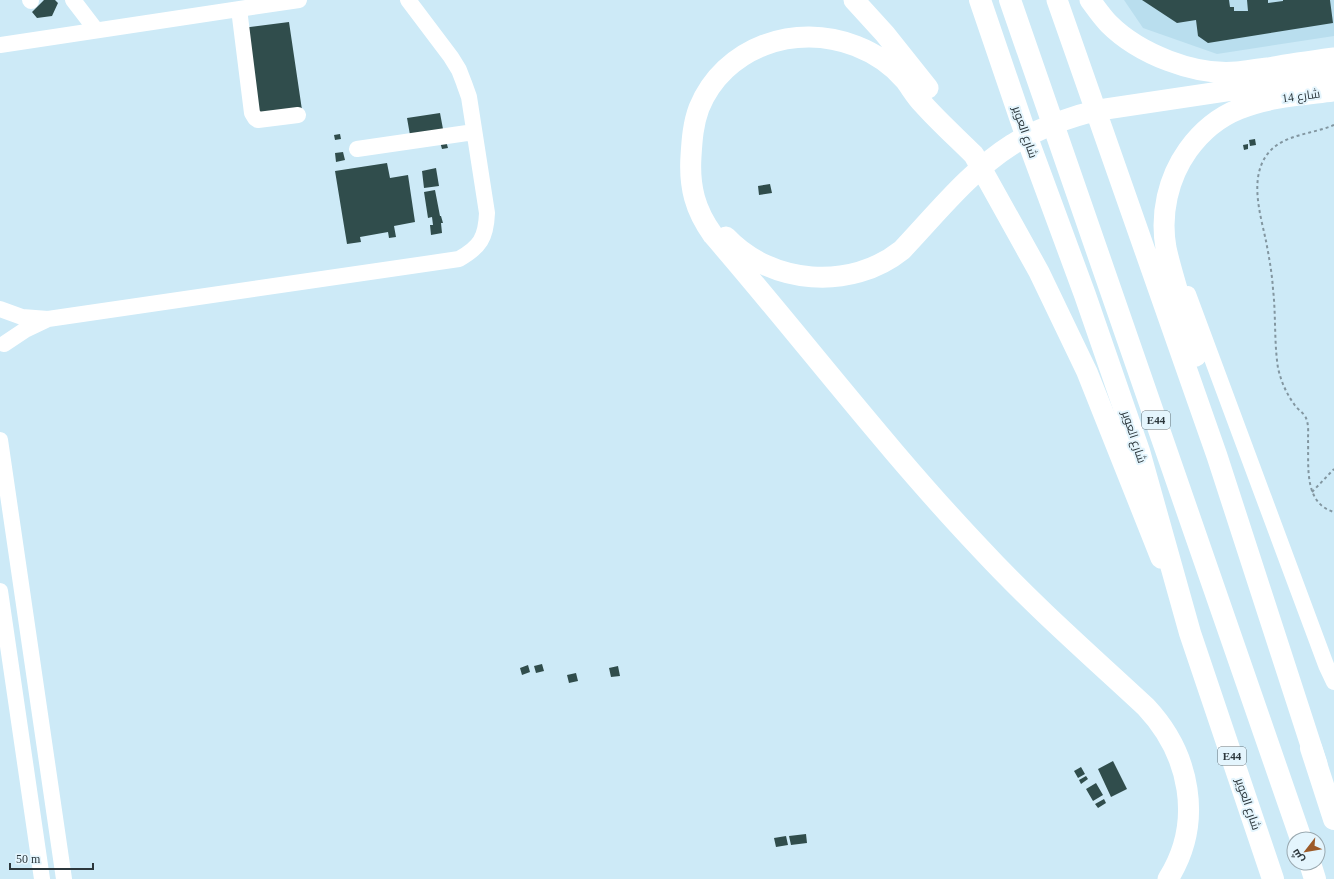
<svg xmlns="http://www.w3.org/2000/svg" width="1334" height="879" font-family="'Times New Roman',Cairo,serif">
<style>
.built{fill:#b9deee}
.building{fill:#304d4c}
.lines{fill:none;stroke-linecap:round;stroke-linejoin:round}
.path{stroke:#8296a0;stroke-width:2;stroke-dasharray:3 3;stroke-linecap:butt}
.minor{stroke:#fff;stroke-width:16}
.major{stroke:#fff;stroke-width:21}
.highway{stroke:#fff;stroke-width:22}
.labels{text-anchor:middle;dominant-baseline:central;stroke-width:4;stroke-linejoin:round;paint-order:stroke}
.shield{fill:#e4f5fd;stroke:#637076;stroke-width:1}
.shield-label{font-size:11px;font-weight:bold;fill:#2c373c}
.street-label{font-size:12px;fill:#2c373c;stroke:#e4f5fd}
</style>
<rect width="100%" height="100%" fill="#cdeaf7"/>
<path class="built" d="M1124 0H1334V36L1217 54 1143 28Z"/>
<path class="building" d="M44 0H55L58 3 52 16 37 18 32 12Z
M1142 0H1229L1230 7H1234V11H1248L1247 0H1268V3L1283 1V0H1330L1333 23 1208 43 1198 36 1196 20 1177 23Z
M289 22 302 110 255 117 242 28Z
M440 113 443 129 410 135 407 118Z
M340 134 341 139 335 140 334 135Z
M1255 139 1256 145 1250 146 1249 140Z
M446 141 448 148 442 149 440 142Z
M1248 144V149L1244 150 1243 145Z
M343 152 345 160 336 162 335 153Z
M387 163 390 178 408 175 415 222 394 226 396 237 389 238 388 232 360 237 361 242 347 244 335 171Z
M436 168 439 186 424 188 422 171Z
M770 184 772 193 759 195 758 186Z
M435 190 440 216H441L443 223H441L442 233 431 235 430 225H433L432 217 428 218 424 192Z
M542 664 544 671 536 673 534 666Z
M528 665 530 672 522 675 520 668Z
M618 666 620 676 611 677 609 668Z
M576 673 578 681 569 683 567 675Z
M1113 761 1127 789 1111 797 1098 769Z
M1081 767 1085 774 1078 778 1074 771Z
M1086 776 1088 779 1081 784 1079 780Z
M1096 783 1103 795 1093 801 1086 789Z
M1104 799 1106 803 1098 808 1095 804Z
M806 834 807 843 791 845 789 836Z
M786 836 788 845 776 847 774 838Z"/>
<g class="lines">
<path class="path" d="M1334 125C1313 134 1286 134 1270 151 1248 175 1260 213 1266 241 1269 257 1272 273 1273 289 1276 315 1274 342 1278 368 1281 381 1286 393 1294 404 1297 409 1304 413 1306 418 1309 425 1308 433 1308 440 1309 465 1303 503 1334 512
M1312 492 1334 469"/>
<path class="minor" d="M30 0 31 1
M73 0 96 30
M239 9 252 113 255 118 258 120 298 115
M0 45 299 0
M357 149 474 132
M1188 294 1326 665 1334 682
M0 309 22 317 48 319 459 259C480 247 486 238 487 213L469 97 464 83 459 70 451 57 408 0
M4 344 25 330 46 320
M0 440 64 879
M0 591 42 879"/>
<path class="major" d="M854 0 885 34 928 88
M1057 0 1217 456 1317 764
M1090 0C1096 8 1102 17 1109 24 1139 54 1195 76 1237 72 1247 71 1258 69 1268 68 1290 64 1312 61 1334 58
M974 155C957 138 939 122 923 104 916 97 911 88 905 80 892 65 874 53 856 46 795 22 724 47 699 108 693 124 692 140 691 156 689 187 695 210 713 235 803 339 886 449 981 549 1033 605 1090 655 1146 707 1190 754 1204 822 1168 879
M975 157 1039 272 1087 372 1161 558
M726 237C771 285 851 291 902 250 937 213 970 171 1013 144 1040 128 1068 117 1099 110L1334 75
M1196 356C1190 333 1183 311 1177 289 1173 275 1169 262 1166 248 1160 214 1168 178 1188 150 1201 132 1219 117 1239 109 1268 97 1303 95 1334 91"/>
<path class="highway" d="M980 0 1026 135 1085 295 1139 451 1190 633 1273 879
M1010 0 1301 839
M1311 748 1334 819
M1310 863 1315 879"/>
</g>
<g class="labels">
<g class="shield">
<rect x="1142" y="411" width="28" height="18" rx="3"/>
<rect x="1218" y="747" width="28" height="18" rx="3"/>
</g>
<g class="shield-label">
<text x="1156" y="420">E44</text>
<text x="1232" y="756">E44</text>
</g>
<g class="street-label">
<text transform="translate(1301 96) rotate(-8)">شارع 14</text>
<text transform="translate(1025 132) rotate(71)">شارع العوير</text>
<text transform="translate(1134 437) rotate(72)">شارع العوير</text>
<text transform="translate(1248 804) rotate(71)">شارع العوير</text>
</g>
</g>
<g transform="translate(1306 851) rotate(239)"><circle r="19" fill="#e4f5fd" stroke="#9aa9b0"/>
<path d="M0-3L7 15L0 10L-7 15Z" fill="#9c5a28"/>
<text y="-6" font-size="11" font-weight="bold" text-anchor="middle" fill="#2c373c">ش</text>
</g>
<path d="M10 863v6h83v-6" fill="none" stroke="#2c373c" stroke-width="2"/>
<text x="16" y="863" font-size="12" fill="#2c373c" stroke="#e4f5fd" stroke-width="3" paint-order="stroke">50 m</text>
</svg>
